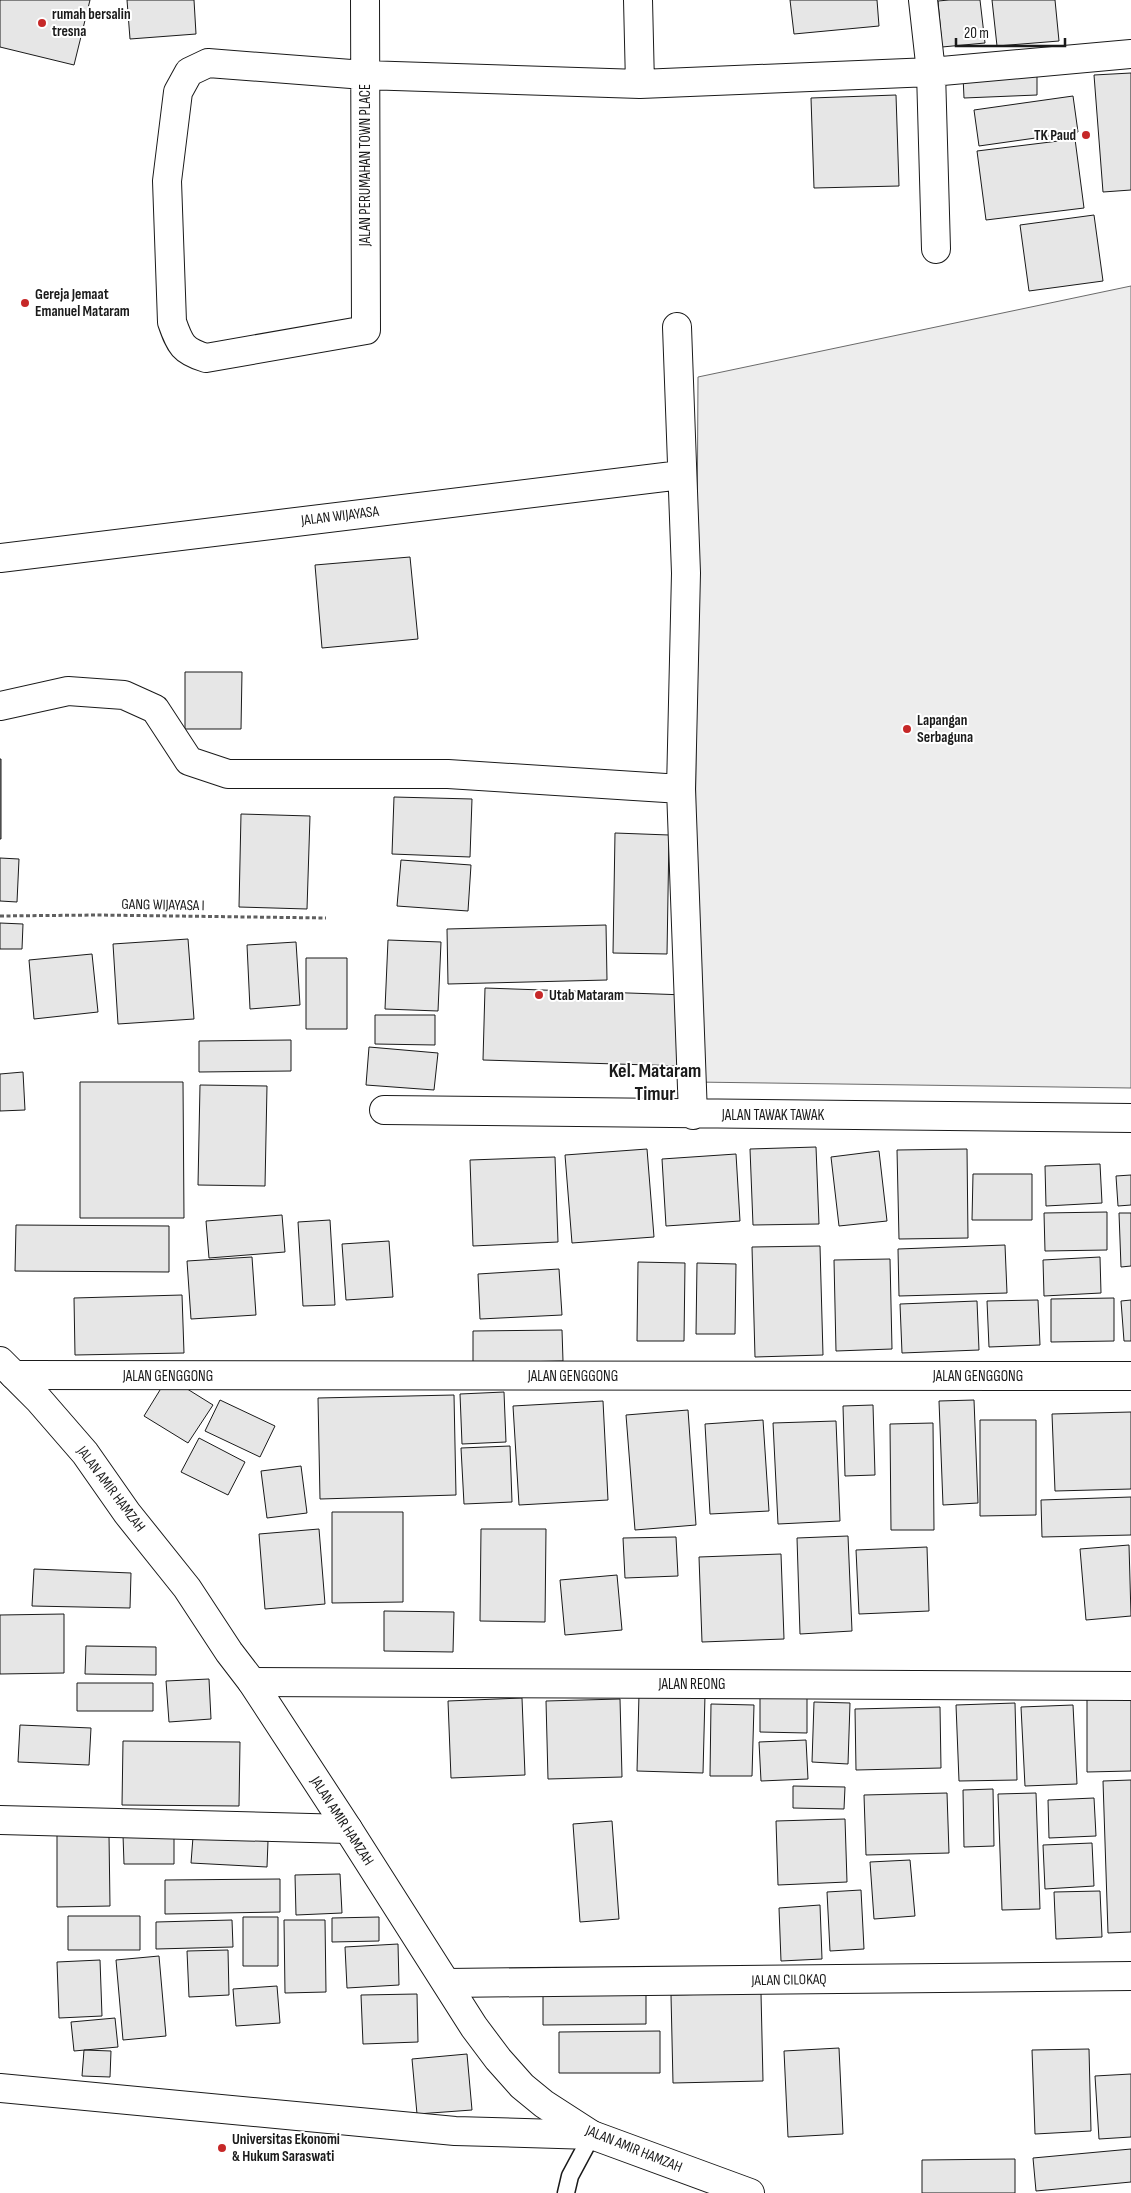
<svg xmlns="http://www.w3.org/2000/svg" width="1131" height="2193" font-family="'Sofia Sans Condensed',sans-serif">
<style>
.built{fill:#ededed;stroke:#6a6a6a}
.building{fill:#e6e6e6;stroke:#1a1a1a}
.lines{fill:none;stroke-linecap:round;stroke-linejoin:round}
.lane-casing{stroke:#1a1a1a;stroke-width:19}
.street-casing{stroke:#1a1a1a;stroke-width:30}
.secondary-casing{stroke:#1a1a1a;stroke-width:30}
.path{stroke:#5f5f5f;stroke-width:3;stroke-dasharray:4 2.5;stroke-linecap:butt}
.lane{stroke:#fff;stroke-width:16}
.street{stroke:#fff;stroke-width:28}
.secondary{stroke:#fff;stroke-width:28}
.poi-dot{fill:#c62828;stroke:#fff;stroke-width:2}
.labels{text-anchor:middle;dominant-baseline:central;stroke-width:4;stroke-linejoin:round;paint-order:stroke}
.poi-label{font-size:15px;font-weight:bold;fill:#1a1a1a;stroke:#fff;text-anchor:start}
.street-label{font-size:15px;fill:#1a1a1a;stroke:#fff}
.district-label{font-size:20px;font-weight:bold;fill:#1a1a1a;stroke:#fff}
</style>
<rect width="100%" height="100%" fill="#fff"/>
<path class="built" d="M1131 286V1088L694 1082 698 377Z"/>
<path class="building" d="M0 0H90L74 65 0 47Z
M127 0H194L196 34 130 39Z
M790 0H877L879 26 794 34Z
M949 0H980L985 43 942 47 938 1Z
M992 0H1055L1059 41 997 46Z
M1037 73V95L964 98 963 76Z
M1131 73V190L1103 192 1094 75Z
M896 95 899 186 814 188 811 98Z
M1073 96 1078 132 979 146 974 110Z
M1075 139 1084 208 986 220 977 151Z
M1094 215 1103 281 1029 291 1020 225Z
M410 557 418 639 322 648 315 565Z
M185 672H242L241 729H185Z
M0 759H1V839H0Z
M394 797 472 799 470 857 392 854Z
M241 814 310 816 307 909 239 907Z
M615 833 669 835 667 954 613 953Z
M0 858 19 859 17 902 0 901Z
M401 860 471 865 468 911 397 906Z
M0 923 23 924 22 949H0Z
M606 925 607 980 448 984 447 929Z
M188 939 194 1019 118 1024 113 944Z
M388 940 441 942 438 1011 385 1009Z
M296 942 300 1005 250 1009 247 945Z
M92 954 98 1012 34 1019 29 960Z
M306 958H347V1029H306Z
M485 988 686 995 683 1066 483 1060Z
M375 1015H435V1045L375 1044Z
M291 1040V1071L199 1072V1041Z
M369 1047 438 1053 434 1090 366 1085Z
M23 1072 25 1110 0 1111V1074Z
M80 1082H183L184 1218H80Z
M200 1085 267 1086 265 1186 198 1185Z
M816 1147 819 1224 753 1225 750 1149Z
M647 1149 654 1237 572 1243 565 1155Z
M967 1149 968 1238 899 1239 897 1150Z
M879 1151 887 1221 839 1226 831 1157Z
M736 1154 740 1221 666 1226 662 1159Z
M555 1157 558 1242 473 1246 470 1160Z
M1100 1164 1102 1203 1046 1206 1045 1166Z
M973 1174H1032V1220H972Z
M1131 1175V1205L1118 1206 1116 1176Z
M1107 1212V1250L1045 1251 1044 1213Z
M1119 1213H1131V1266L1121 1267Z
M282 1215 285 1252 209 1258 206 1221Z
M330 1220 335 1305 303 1306 298 1222Z
M16 1225 169 1226V1272L15 1271Z
M389 1241 393 1297 346 1300 342 1244Z
M1005 1245 1007 1293 899 1296 898 1249Z
M820 1246 823 1355 755 1357 752 1247Z
M252 1257 256 1315 191 1319 187 1261Z
M1100 1257 1101 1293 1044 1296 1043 1260Z
M890 1259 892 1349 836 1351 834 1260Z
M638 1262 685 1263 684 1341H637Z
M697 1263 736 1264 735 1334H696Z
M559 1269 562 1315 480 1319 478 1274Z
M182 1295 184 1353 75 1355 74 1298Z
M1114 1298V1341L1051 1342V1299Z
M1038 1300 1040 1345 989 1347 987 1301Z
M1131 1300V1341H1124L1121 1301Z
M977 1301 979 1350 902 1353 900 1304Z
M562 1330 563 1361 473 1363V1331Z
M168 1377 213 1405 188 1443 144 1416Z
M504 1392 506 1442 462 1444 460 1394Z
M454 1395 456 1495 320 1499 318 1398Z
M220 1400 275 1426 260 1457 205 1431Z
M974 1400 978 1503 943 1505 939 1401Z
M603 1401 608 1500 519 1505 513 1406Z
M873 1405 875 1475 845 1476 843 1406Z
M688 1410 696 1525 635 1530 626 1415Z
M1131 1412V1489L1055 1491 1052 1414Z
M763 1420 769 1511 710 1514 705 1424Z
M980 1420H1036V1515L980 1516Z
M836 1421 840 1521 778 1524 773 1423Z
M933 1423 934 1530H891L890 1424Z
M199 1438 245 1462 228 1495 181 1472Z
M510 1446 512 1502 464 1504 461 1448Z
M301 1466 307 1513 267 1518 261 1471Z
M1131 1497V1535L1042 1537 1041 1500Z
M332 1512H403V1602L332 1603Z
M319 1529 325 1604 265 1609 259 1534Z
M481 1529H546L545 1622 480 1621Z
M848 1536 852 1631 800 1634 797 1538Z
M676 1537 678 1576 625 1578 623 1538Z
M1129 1545 1131 1616 1086 1620 1080 1549Z
M927 1547 929 1611 859 1614 856 1550Z
M781 1554 784 1639 702 1642 699 1557Z
M34 1569 131 1573 130 1608 32 1606Z
M617 1575 622 1630 565 1635 560 1580Z
M384 1611 454 1612 453 1652 384 1651Z
M64 1614V1673L0 1674V1615Z
M86 1646 156 1647V1675L85 1674Z
M209 1679 211 1719 169 1722 166 1681Z
M77 1683H153V1711H77Z
M760 1692H807V1733L760 1732Z
M639 1694 705 1695 703 1773 637 1771Z
M1087 1695H1131V1771L1087 1772Z
M522 1698 525 1775 451 1778 448 1701Z
M620 1699 622 1777 548 1779 546 1701Z
M814 1702 850 1703 848 1764 812 1762Z
M1015 1703 1017 1780 959 1781 956 1705Z
M711 1704 754 1705 752 1776H710Z
M1073 1705 1077 1784 1025 1786 1021 1707Z
M940 1707 941 1768 856 1770 855 1709Z
M20 1725 91 1728 89 1765 18 1762Z
M806 1740 808 1779 761 1781 759 1742Z
M123 1741 240 1742 239 1806 122 1805Z
M1131 1780V1932L1108 1933 1103 1781Z
M793 1786 845 1787 844 1809 793 1808Z
M993 1789 994 1846 964 1847 963 1790Z
M947 1793 949 1853 866 1855 864 1795Z
M1036 1793 1040 1909 1002 1910 998 1794Z
M1094 1798 1096 1836 1049 1838 1048 1800Z
M845 1819 847 1882 778 1885 776 1821Z
M612 1821 619 1919 580 1922 573 1824Z
M57 1835H109L110 1906 57 1907Z
M123 1835H174V1864H124Z
M193 1837 268 1841 267 1867 191 1863Z
M1092 1843 1094 1886 1045 1889 1043 1845Z
M910 1860 915 1916 874 1919 870 1862Z
M340 1874 342 1913 296 1915 295 1875Z
M280 1879V1912L165 1914V1880Z
M861 1890 864 1949 830 1951 827 1892Z
M1100 1891 1102 1937 1056 1939 1054 1892Z
M820 1905 822 1959 781 1961 779 1908Z
M68 1916H140V1950H68Z
M243 1917H278V1966H243Z
M379 1917V1941L332 1942V1918Z
M232 1920 233 1947 156 1949V1922Z
M284 1920H325L326 1992 285 1993Z
M398 1944 399 1985 347 1988 345 1947Z
M228 1950 229 1995 189 1997 187 1951Z
M159 1956 166 2036 123 2040 116 1960Z
M100 1960 102 2016 59 2018 57 1962Z
M277 1986 280 2023 236 2026 233 1989Z
M543 1987H646V2024L543 2025Z
M761 1993 763 2081 673 2083 671 1995Z
M417 1994 418 2042 363 2044 361 1995Z
M115 2018 118 2047 74 2051 71 2022Z
M660 2031V2073H559V2032Z
M839 2048 843 2134 788 2137 784 2051Z
M1089 2049 1091 2131 1035 2134 1032 2050Z
M84 2050 111 2051 110 2077 82 2076Z
M467 2054 472 2110 417 2114 412 2059Z
M1131 2074V2137L1099 2139 1095 2076Z
M1131 2149V2182L1036 2191 1033 2158Z
M1015 2159V2193H922V2160Z"/>
<g class="lines">
<defs>
<path id="lane" d="M566 2193 570 2176 592 2135"/>
<path id="street" d="M365 0 366 330 206 358C183 351 180 345 172 322L167 181 178 92 189 72 208 63 364 75 640 84 931 72 1131 54
M638 0 640 84
M923 0 931 72 936 249
M677 327 686 573 681 789 693 1115
M0 558 681 475
M0 706 68 691 124 695 155 709 189 761 228 774H448L681 789
M384 1110 1131 1118
M14 1375 1131 1376
M252 1682 1131 1686
M0 1820 348 1829
M447 1983 1131 1976
M0 2088 455 2131 592 2135"/>
<path id="secondary" d="M0 1361 39 1400 85 1453 127 1513 187 1588 229 1652 252 1682 348 1829 474 2027 498 2059 522 2086 544 2104 592 2135 750 2193"/>
</defs>
<use href="#lane" class="lane-casing"/>
<use href="#street" class="street-casing"/>
<use href="#secondary" class="secondary-casing"/>
<path class="path" d="M0 916 97 915 326 918"/>
<use href="#lane" class="lane"/>
<use href="#street" class="street"/>
<use href="#secondary" class="secondary"/>
</g>
<g class="poi-dot">
<circle cx="42" cy="23" r="5"/>
<circle cx="1086" cy="135" r="5"/>
<circle cx="25" cy="303" r="5"/>
<circle cx="907" cy="729" r="5"/>
<circle cx="539" cy="995" r="5"/>
<circle cx="222" cy="2148" r="5"/>
</g>
<g class="labels">
<g class="poi-label">
<text x="52" y="14">rumah bersalin<tspan x="52" dy="17">tresna</tspan></text>
<text x="1076" y="135" text-anchor="end">TK Paud</text>
<text x="35" y="294">Gereja Jemaat<tspan x="35" dy="17">Emanuel Mataram</tspan></text>
<text x="917" y="720">Lapangan<tspan x="917" dy="17">Serbaguna</tspan></text>
<text x="549" y="995">Utab Mataram</text>
<text x="232" y="2139">Universitas Ekonomi<tspan x="232" dy="17">&amp; Hukum Saraswati</tspan></text>
</g>
<g class="street-label">
<text transform="translate(365 165) rotate(-90)">JALAN PERUMAHAN TOWN PLACE</text>
<text transform="translate(340 516) rotate(-7)">JALAN WIJAYASA</text>
<text transform="translate(163 905) rotate(1)">GANG WIJAYASA I</text>
<text x="773" y="1115">JALAN TAWAK TAWAK</text>
<text x="168" y="1376">JALAN GENGGONG</text>
<text x="573" y="1376">JALAN GENGGONG</text>
<text x="978" y="1376">JALAN GENGGONG</text>
<text transform="translate(111 1489) rotate(53)">JALAN AMIR HAMZAH</text>
<text x="692" y="1684">JALAN REONG</text>
<text transform="translate(342 1821) rotate(57)">JALAN AMIR HAMZAH</text>
<text transform="translate(789 1980) rotate(-1)">JALAN CILOKAQ</text>
<text transform="translate(634 2149) rotate(22)">JALAN AMIR HAMZAH</text>
</g>
<g class="district-label">
<text x="655" y="1071">Kel. Mataram<tspan x="655" dy="23">Timur</tspan></text>
</g>
</g>
<path d="M956 38v8h109v-8" fill="none" stroke="#1a1a1a" stroke-width="2.5"/>
<text x="964" y="38" font-size="15" fill="#1a1a1a" stroke="#ffffff" stroke-width="4" paint-order="stroke">20 m</text>
</svg>
